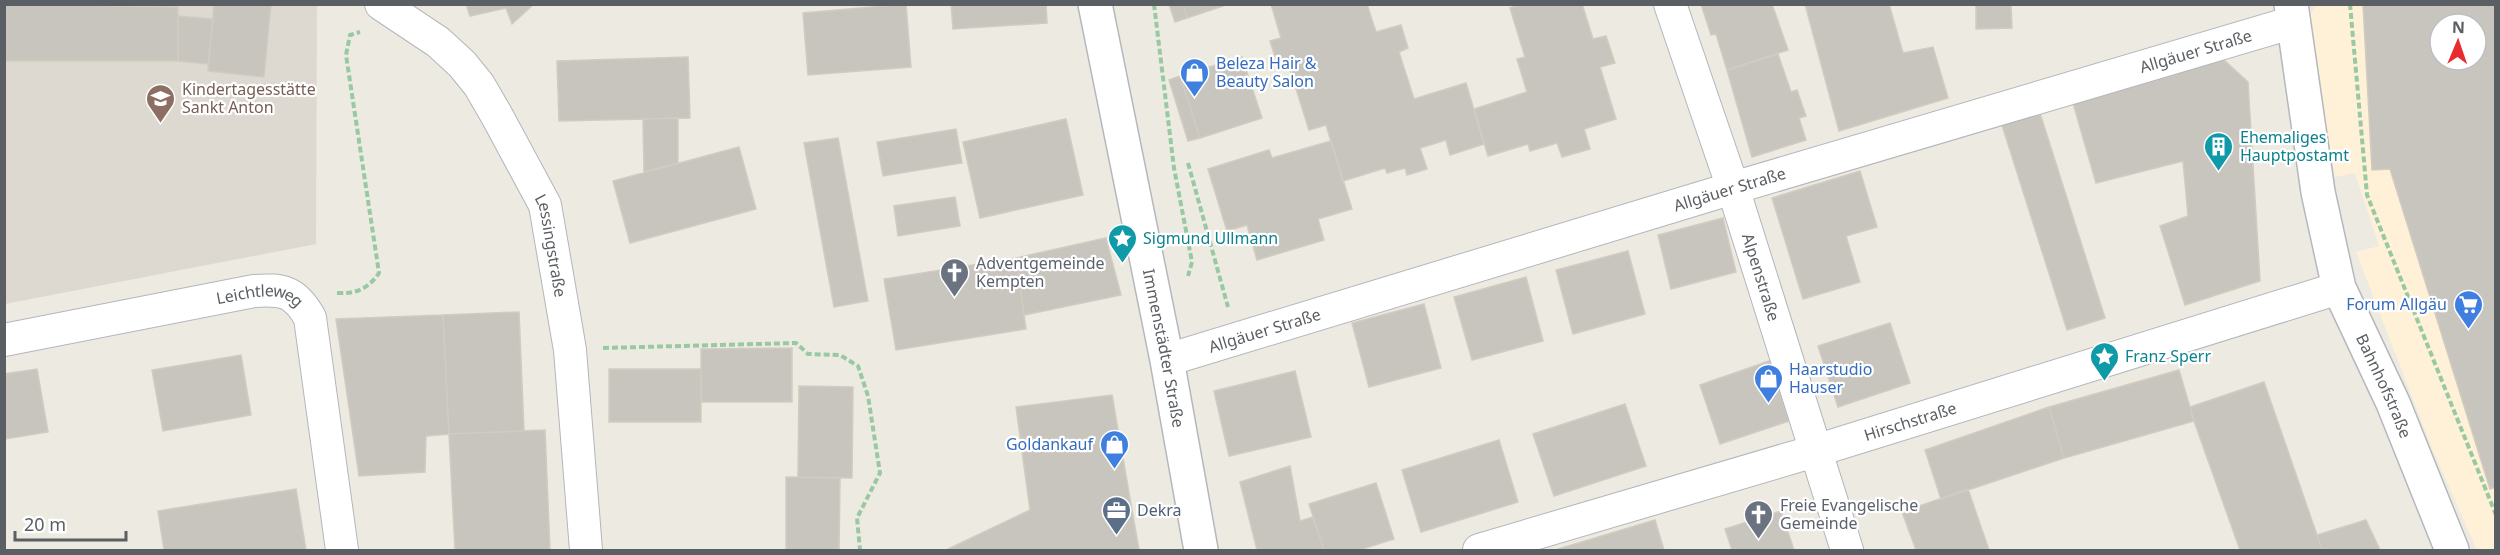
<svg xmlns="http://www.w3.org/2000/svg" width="2500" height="555" font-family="'Noto Sans',sans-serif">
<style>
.commercial{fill:#fef1d7;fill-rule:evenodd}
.education{fill:#ddd9d0}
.building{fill:#c8c5bf;stroke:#d2cbc0;stroke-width:1.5;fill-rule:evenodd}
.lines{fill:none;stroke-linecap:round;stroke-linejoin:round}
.street-casing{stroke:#b3b6ba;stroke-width:34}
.secondary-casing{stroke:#b4b8bd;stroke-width:36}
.path{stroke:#98c9a2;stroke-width:4;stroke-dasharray:6 3;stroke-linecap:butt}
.street{stroke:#fff;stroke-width:32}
.secondary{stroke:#fff;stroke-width:33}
.labels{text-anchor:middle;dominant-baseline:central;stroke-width:4.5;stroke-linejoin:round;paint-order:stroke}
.street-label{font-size:16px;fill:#5a5f63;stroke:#fff}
.shop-label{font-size:16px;fill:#366cbe;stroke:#fff;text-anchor:start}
.education-label{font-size:16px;fill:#785e54;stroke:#fff;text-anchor:start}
.culture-label{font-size:16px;fill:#0d838f;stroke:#fff;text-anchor:start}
.worship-label{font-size:16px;fill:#5b616d;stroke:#fff;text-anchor:start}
.service-label{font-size:16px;fill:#4e5e75;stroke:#fff;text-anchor:start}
</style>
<rect width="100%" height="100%" fill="#edeae2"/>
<path class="commercial" d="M2317 5H2495V550H2477L2433 451 2356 252 2379 246 2355 173 2335 177 2307 18ZM2440 24H2476V60H2440Z"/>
<path class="education" d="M5 5H317L316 244 5 304Z"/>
<path class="building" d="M4 4 178 7V61H4Z
M214 4H271L264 77 208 71Z
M466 4H534L512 24 506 8 470 16Z
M906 4 911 67 808 75 803 13Z
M951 4H1046L1047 23 953 29Z
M1169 4H1183L1187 18 1175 22Z
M1183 4H1229L1187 18Z
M1271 4H1367L1376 32 1401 25 1408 48 1399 52 1414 99 1466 83 1484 144 1450 155 1446 140 1420 148 1427 169 1407 175 1405 168 1387 173 1385 168 1343 181 1326 125 1309 130 1288 63 1278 66 1270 41 1281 38Z
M1522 4H1582L1593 39 1606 36 1615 63 1600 67 1616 119 1584 129 1590 149 1562 157 1557 143 1530 151 1528 144 1488 156 1474 109 1527 92 1517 59 1525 57 1510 8Z
M1701 4H1772L1788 50 1727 70 1716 34 1711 35Z
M1805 4H1889L1903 53 1933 47 1948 98 1839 131Z
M1976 4H2011L2012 28 1976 29Z
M2363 4H2496V487L2490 489 2390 169 2372 170ZM2440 24H2476V60H2440Z
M178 16 213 19 208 64 178 61Z
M1778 54 1791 92 1797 90 1806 116 1799 118 1806 140 1752 157 1727 70Z
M688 57 690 118 559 121 557 61Z
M1242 57 1262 118 1200 138 1180 76Z
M2223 59 2248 82 2260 281 2185 305 2160 226 2188 216 2183 161 2096 183 2073 103Z
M1180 76 1200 138 1188 141 1169 80Z
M2039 110 2105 318 2067 330 2001 122Z
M678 118V163L644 172 643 119Z
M1066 119 1083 195 980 218 963 142Z
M956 129 962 163 883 176 877 142Z
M838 138 868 301 834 307 804 143Z
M1331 141 1352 209 1318 219 1324 240 1257 260 1247 225 1227 231 1208 169 1269 150 1272 158Z
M739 147 756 209 630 243 613 181Z
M1860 171 1877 227 1846 236 1860 282 1803 299 1772 198Z
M955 197 960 226 898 236 894 206Z
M1723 218 1736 272 1671 289 1658 235Z
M1106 238 1121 295 1024 315 1016 258Z
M1628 251 1645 314 1573 334 1556 270Z
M1016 258 1026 329 896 350 884 279Z
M1526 277 1543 341 1472 360 1454 297Z
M1424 304 1441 368 1369 387 1352 323Z
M519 312 524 431 449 434 443 315Z
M443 315 449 434 426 436 425 472 359 476 336 319Z
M1890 323 1910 383 1838 407 1818 346Z
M792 348V402H701V349Z
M241 355 251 415 163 431 152 370Z
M1769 361 1789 421 1720 444 1700 385Z
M37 369 48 432 4 439V374Z
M609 369H701V422H609Z
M2179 370 2194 421 2064 458 2049 407Z
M1295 371 1311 437 1229 456 1214 391Z
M2264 382 2317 535 2322 550H2240L2194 421 2190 407Z
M799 386 853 387 852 478 798 477Z
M1112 395 1139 550H946L1030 510 1016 407Z
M1625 404 1646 466 1554 496 1533 434Z
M2049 407 2064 458 1941 499 1925 450Z
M545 430 550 550H455L449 434Z
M1499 440 1518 502 1421 532 1402 470Z
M1290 466 1300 521 1313 517 1324 550H1257L1240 482Z
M786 477 840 478 839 550H786Z
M1376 483 1394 539 1359 550H1324L1309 504Z
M296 489 306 550H164L158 511Z
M1968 489 1989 550H1916L1902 512Z
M1781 511 1794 550H1732L1725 529Z
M1655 520 1664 550H1559L1558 549Z
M2366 520 2380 550H2322L2317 535Z"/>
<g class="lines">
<defs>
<g id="street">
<path id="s1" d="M381 4 438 42 462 64 479 85 497 116 545 205 570 350 586 550"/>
<path id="s2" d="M1670 4 1733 188 1847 550"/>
<path id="s3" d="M4 340 254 291C283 289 295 291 310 318L342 550"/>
<path id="s4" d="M1167 360 1733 188 2294 22"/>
<path id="s5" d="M1479 550 1815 451 2339 288"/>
</g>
<g id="secondary">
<path id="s6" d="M1095 4 1167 360 1201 550"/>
<path id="s7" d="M2291 4 2318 192 2339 288 2393 403 2452 550"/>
</g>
</defs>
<use href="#street" class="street-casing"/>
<use href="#secondary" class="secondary-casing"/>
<path class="path" d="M1154 4 1174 168 1192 262 1188 276
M2350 4 2367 195 2496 515
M1188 163 1228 307
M337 293C356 294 368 289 379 273L346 55 350 35 360 32
M603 348 796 343 808 354 840 355 858 366 868 396 880 473 857 518 860 550"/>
<use href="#street" class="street"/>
<use href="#secondary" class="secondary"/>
</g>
<defs>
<symbol id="shop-pin" viewBox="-11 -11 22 30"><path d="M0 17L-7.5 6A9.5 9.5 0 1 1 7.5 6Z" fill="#3f7fe0" stroke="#fff"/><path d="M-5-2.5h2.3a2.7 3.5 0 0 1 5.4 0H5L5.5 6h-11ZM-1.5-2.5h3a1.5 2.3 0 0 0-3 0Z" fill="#fff"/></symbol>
<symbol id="school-pin" viewBox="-11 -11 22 30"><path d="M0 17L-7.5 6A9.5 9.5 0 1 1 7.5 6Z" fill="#8d6e63" stroke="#fff"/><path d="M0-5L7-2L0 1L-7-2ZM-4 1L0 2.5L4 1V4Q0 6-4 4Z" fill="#fff"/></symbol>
<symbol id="building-pin" viewBox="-11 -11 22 30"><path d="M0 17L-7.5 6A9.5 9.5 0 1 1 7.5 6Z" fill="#0f9aa8" stroke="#fff"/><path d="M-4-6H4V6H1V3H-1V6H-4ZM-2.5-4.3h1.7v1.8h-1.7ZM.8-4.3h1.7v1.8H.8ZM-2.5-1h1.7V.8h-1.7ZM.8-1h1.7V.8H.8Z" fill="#fff"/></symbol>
<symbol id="sight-pin" viewBox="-11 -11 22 30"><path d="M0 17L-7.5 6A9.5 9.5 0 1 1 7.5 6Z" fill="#0f9aa8" stroke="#fff"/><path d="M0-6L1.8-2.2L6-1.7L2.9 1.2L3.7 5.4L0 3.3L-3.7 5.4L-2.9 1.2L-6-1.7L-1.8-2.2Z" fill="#fff"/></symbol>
<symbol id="church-pin" viewBox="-11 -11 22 30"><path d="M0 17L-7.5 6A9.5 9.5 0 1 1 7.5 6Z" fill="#6b7280" stroke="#fff"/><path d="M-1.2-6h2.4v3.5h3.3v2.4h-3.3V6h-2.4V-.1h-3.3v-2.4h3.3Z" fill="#fff"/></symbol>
<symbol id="supermarket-pin" viewBox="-11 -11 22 30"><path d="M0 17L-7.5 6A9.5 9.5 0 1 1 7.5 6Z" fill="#3f7fe0" stroke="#fff"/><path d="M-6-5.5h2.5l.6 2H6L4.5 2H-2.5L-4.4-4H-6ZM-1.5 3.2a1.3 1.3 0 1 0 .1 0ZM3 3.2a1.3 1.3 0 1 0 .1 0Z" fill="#fff"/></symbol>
<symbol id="office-pin" viewBox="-11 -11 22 30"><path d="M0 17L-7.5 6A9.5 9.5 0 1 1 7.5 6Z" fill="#5c6f8a" stroke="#fff"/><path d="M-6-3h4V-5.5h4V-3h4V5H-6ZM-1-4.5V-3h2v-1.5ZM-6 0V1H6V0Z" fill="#fff"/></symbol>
</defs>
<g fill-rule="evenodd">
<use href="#shop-pin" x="1178" y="56" width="33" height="45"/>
<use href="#school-pin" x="144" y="82" width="33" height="45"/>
<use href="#building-pin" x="2202" y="130" width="33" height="45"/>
<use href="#sight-pin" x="1106" y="222" width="33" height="45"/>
<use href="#church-pin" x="938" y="256" width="33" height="45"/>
<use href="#supermarket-pin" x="2452" y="288" width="33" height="45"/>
<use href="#sight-pin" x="2088" y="340" width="33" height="45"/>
<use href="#shop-pin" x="1752" y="362" width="33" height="45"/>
<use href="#shop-pin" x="1098" y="428" width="33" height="45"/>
<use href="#office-pin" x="1100" y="494" width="33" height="45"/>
<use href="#church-pin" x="1742" y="498" width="33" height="45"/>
</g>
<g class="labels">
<g class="street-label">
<text stroke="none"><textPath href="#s4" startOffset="1074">Allgäuer Straße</textPath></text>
<text stroke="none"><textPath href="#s4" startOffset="588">Allgäuer Straße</textPath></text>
<text stroke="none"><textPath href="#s1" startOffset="306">Lessingstraße</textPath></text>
<text stroke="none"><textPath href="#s2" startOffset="288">Alpenstraße</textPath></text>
<text stroke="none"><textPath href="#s3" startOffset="261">Leichtleweg</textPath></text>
<text stroke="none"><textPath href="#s4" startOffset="102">Allgäuer Straße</textPath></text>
<text stroke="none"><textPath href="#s6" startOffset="351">Immenstädter Straße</textPath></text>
<text stroke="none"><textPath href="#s7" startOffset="396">Bahnhofstraße</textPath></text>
<text stroke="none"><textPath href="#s5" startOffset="450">Hirschstraße</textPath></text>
</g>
<g class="shop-label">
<text x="1216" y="63">Beleza Hair &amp;<tspan x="1216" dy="18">Beauty Salon</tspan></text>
<text x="2447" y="304" text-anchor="end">Forum Allgäu</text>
<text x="1789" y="369">Haarstudio<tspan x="1789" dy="18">Hauser</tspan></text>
<text x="1093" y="444" text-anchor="end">Goldankauf</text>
</g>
<g class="education-label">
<text x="182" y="89">Kindertagesstätte<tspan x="182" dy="18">Sankt Anton</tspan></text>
</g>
<g class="culture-label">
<text x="2240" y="137">Ehemaliges<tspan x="2240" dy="18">Hauptpostamt</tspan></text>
<text x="1143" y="238">Sigmund Ullmann</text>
<text x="2125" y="356">Franz Sperr</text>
</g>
<g class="worship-label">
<text x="976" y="263">Adventgemeinde<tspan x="976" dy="18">Kempten</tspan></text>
<text x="1780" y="505">Freie Evangelische<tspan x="1780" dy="18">Gemeinde</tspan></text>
</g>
<g class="service-label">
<text x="1137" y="510">Dekra</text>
</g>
</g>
<rect width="2500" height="555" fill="none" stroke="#5a5f63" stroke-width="12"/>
<g transform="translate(2458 42) rotate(2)"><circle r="28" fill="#ffffff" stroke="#bdbfc1" stroke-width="1.5"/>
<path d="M0-4.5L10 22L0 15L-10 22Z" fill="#e92c2e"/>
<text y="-9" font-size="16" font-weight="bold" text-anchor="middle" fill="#5a5f63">N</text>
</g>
<path d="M15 531v9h111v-9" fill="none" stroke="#5a5f63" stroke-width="3"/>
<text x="24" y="531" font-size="18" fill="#5a5f63" stroke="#ffffff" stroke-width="4.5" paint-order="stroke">20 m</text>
</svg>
